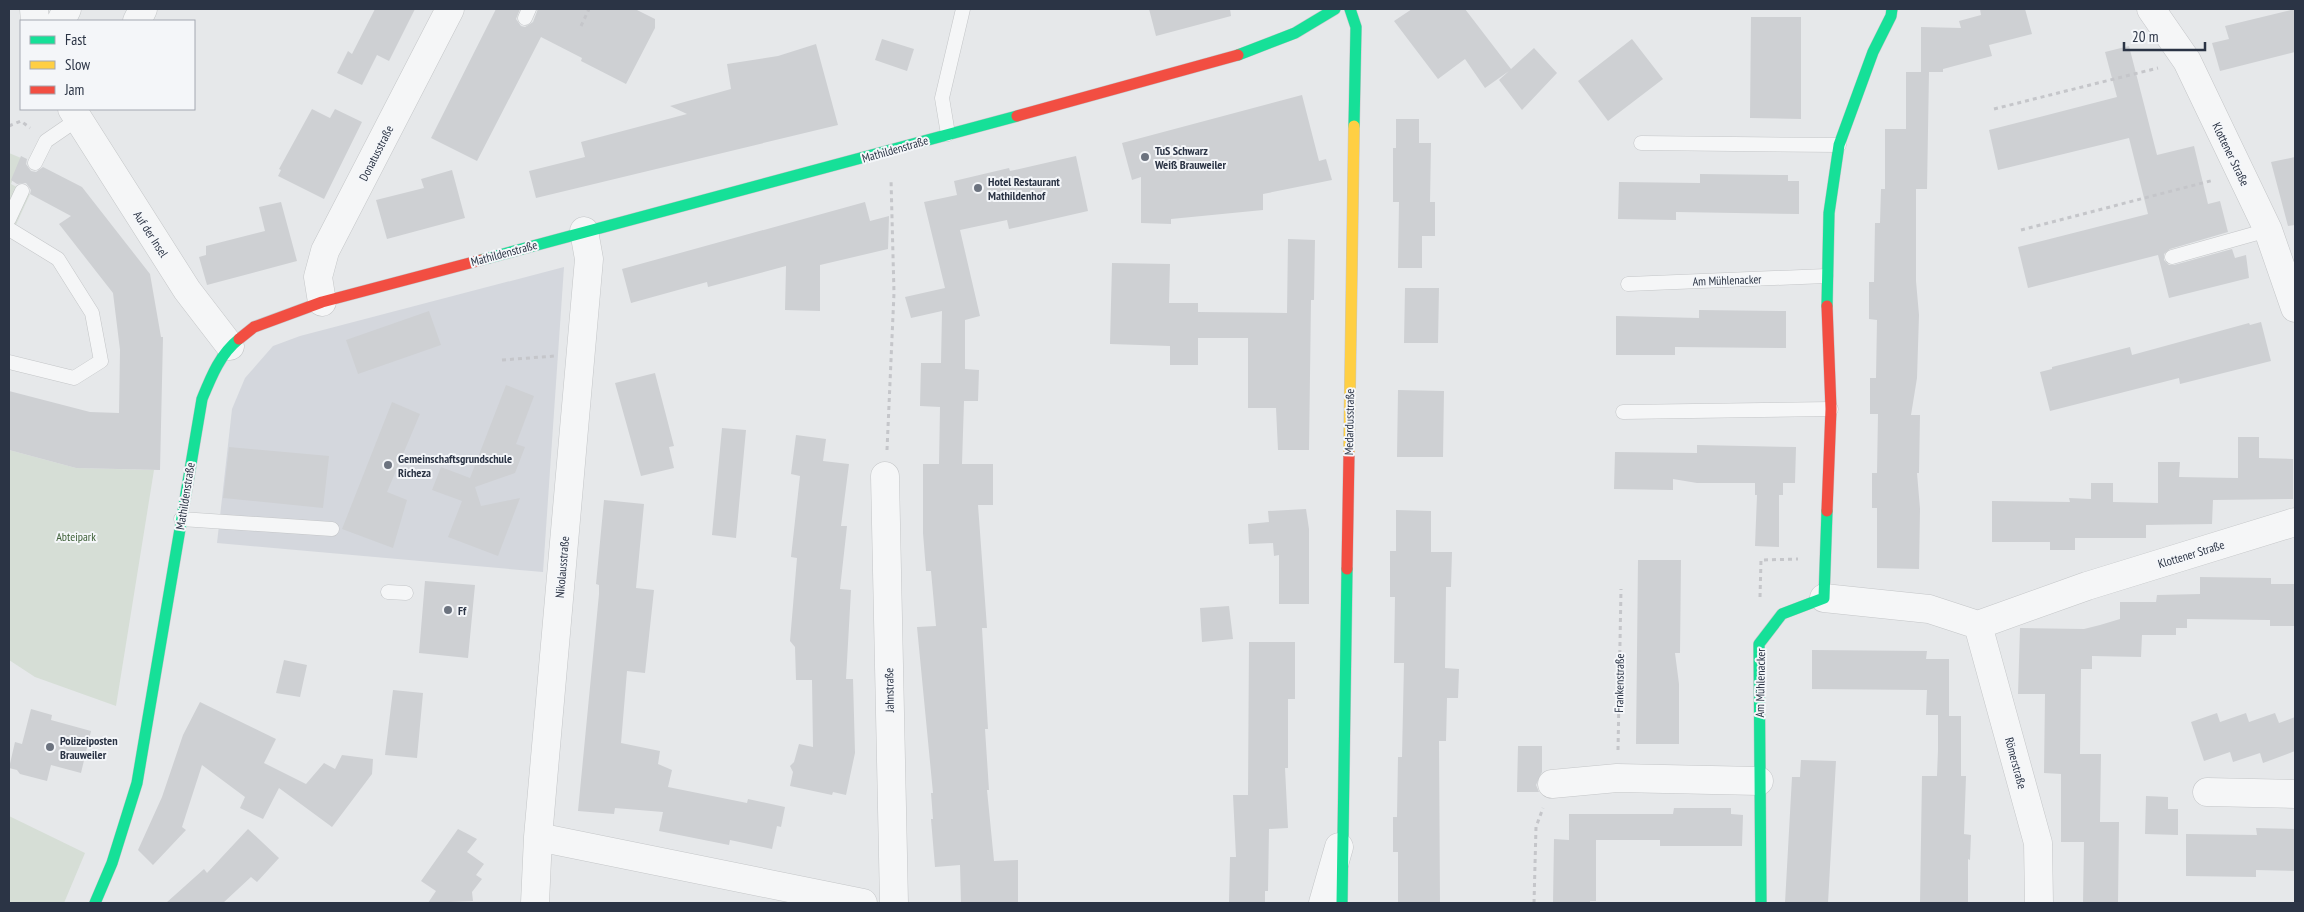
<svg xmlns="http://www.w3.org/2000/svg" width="2304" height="912" font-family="'PT Sans Narrow',sans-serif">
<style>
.built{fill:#d4d7dd}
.green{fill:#d6ded6}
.building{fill:#ced0d3}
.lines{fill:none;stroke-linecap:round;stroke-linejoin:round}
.lane-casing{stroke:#c4c6c8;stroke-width:15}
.street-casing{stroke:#c4c6c8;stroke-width:29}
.fast-casing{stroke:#c4c6c8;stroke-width:12}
.slow-casing{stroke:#c4c6c8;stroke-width:12}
.jam-casing{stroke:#c4c6c8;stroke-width:12}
.path{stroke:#c5c6ca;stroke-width:3;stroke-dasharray:4 4;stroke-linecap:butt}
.lane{stroke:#f5f6f7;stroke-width:14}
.street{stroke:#f5f6f7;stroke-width:28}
.fast{stroke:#16e098;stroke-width:11}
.slow{stroke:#ffcf43;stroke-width:11}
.jam{stroke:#f24e42;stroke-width:11}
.poi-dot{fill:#6c737f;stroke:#f4f6f9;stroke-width:2}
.labels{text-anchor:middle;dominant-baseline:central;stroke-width:4;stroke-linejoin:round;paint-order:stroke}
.street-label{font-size:12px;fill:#2b3445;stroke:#f4f6f9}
.poi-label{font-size:12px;font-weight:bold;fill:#2b3445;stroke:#f4f6f9;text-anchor:start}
.park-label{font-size:12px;fill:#3f6138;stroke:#f4f6f9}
</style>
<rect width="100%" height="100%" fill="#e6e8ea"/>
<path class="built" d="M564 267 543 572 217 543 232 409 245 378 273 346 300 336Z"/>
<path class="green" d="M9 153 21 158 11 184 30 194 9 240Z
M9 450 76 468 154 470 116 706 35 677 9 660Z
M9 816 85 853 64 903H9Z"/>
<path class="building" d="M375 9H415L389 61 377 55 362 85 337 73 348 51 352 54Z
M496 9H520L516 19 521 26 525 27 533 22 538 9H635L655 19V28L626 84 581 61 582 58 541 37 477 161 431 138Z
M1149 9H1230L1231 16 1156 36Z
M1412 9H1465L1511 69 1534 48 1557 73 1522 110 1499 80 1509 71 1485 88 1465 59 1438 79 1394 21Z
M1980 9H2025L2032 34 1989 45 1992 56 1943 69V72H1921V27L1961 28 1959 21 1981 15Z
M2295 9V52L2220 71 2212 43 2229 39 2225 26Z
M1751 17H1801V119L1750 118Z
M882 39 914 49 907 71 875 60Z
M1632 39 1663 79 1608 121 1578 81Z
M816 44 838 125 536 198 529 171 585 157 581 142 687 114 670 106 731 89 727 64 778 56Z
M2129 46 2157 155 2194 146 2208 204 2220 201 2228 232 2170 249 2164 254V260L2169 265H2174L2232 249 2235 258 2246 255 2249 278 2169 298 2158 255 2028 288 2018 247 2148 214 2129 138 1998 170 1989 130 2117 97 2105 52Z
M1906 72H1929L1927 189H1916V281L1919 315 1917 378 1911 415H1920L1919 473H1917L1920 509 1919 569 1877 568V508H1872V473H1877L1878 414H1870V378H1876L1877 320 1869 319V282H1874L1875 223H1880L1881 189H1885V129H1906Z
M1302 95 1319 161 1326 159 1332 180 1263 194V210L1171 219V224L1141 223V177L1132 180 1122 143Z
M312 109 330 118 335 109 362 122 324 199 278 176 281 170 279 169Z
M1396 119H1419V143H1431L1430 202H1435V236H1422V268H1398L1399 202H1393V148H1396Z
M21 156 27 159 26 164 31 171 36 172 43 167 82 187 150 274 161 337H163L160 470 76 468 9 450V391L90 412 119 413 120 350 113 293 59 224 71 216 30 194 31 190 26 183 17 184 11 180Z
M1076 156 1088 211 1009 229 1007 220 960 230 980 316 965 320V369L979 370 978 401H964L962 464H993V505H978L987 628H982L988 729H985L989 790H987L994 861 1018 860V903H961L960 865 935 867 931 819H933L931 793H933L917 627 936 626 931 571H926L923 533V464H939L940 407 920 406 921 363H941L942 311 911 318 905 297 945 288 924 202 957 195 954 181 1009 168 1010 171Z
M2295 157V225L2288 226 2271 162Z
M452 170 465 218 387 239 376 200 424 188 421 179Z
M1700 174 1788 175V181H1799V214L1676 212V220L1618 219 1619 182 1700 183Z
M281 202 297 261 207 285 199 257 206 255V246L265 231 259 207Z
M865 202 870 221 889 216 888 249 820 265V311L785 310 786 266 708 287 707 282 631 303 622 269Z
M1288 239 1315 240 1314 300H1311L1309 450H1278L1276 408H1248V338H1198V365H1170V346L1110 344 1112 263 1170 264 1169 303H1198V312L1287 313Z
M1405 288H1439L1438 343H1404Z
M1699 310 1786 311V348L1675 347V355H1616V316L1699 318Z
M429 311 441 345 358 374 346 340Z
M2261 322 2271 361 2180 384 2179 378 2050 411 2040 372 2052 369V367L2130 347 2132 355 2249 323 2250 325Z
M655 373 674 446 669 447 674 468 641 476 615 383Z
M506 385 534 396 516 444 525 447 515 473 475 487 481 506 520 498 498 556 448 537 462 501 432 490 441 467 470 478Z
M1398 390 1444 391 1443 457H1397Z
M392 402 420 414 387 492 407 500 393 548 342 529Z
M722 428 746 430 736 538 712 535Z
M796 435 826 439 823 461 849 464 841 526H847L840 589 851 590 846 679H853L855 753 846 795 833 792 832 795 790 786 793 772 790 766 794 762 799 744 813 747 812 680H796L795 647 790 641 797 558 791 557 800 476 791 474Z
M2238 437H2259V458L2293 459V499L2213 500 2212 524 2146 525V538H2075V550H2050V542H1992V501L2070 502 2069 498 2091 499V483H2113V502L2158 503V462H2180L2179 477 2238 478Z
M1697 445 1796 447 1795 483H1783V495H1779V547L1755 546 1757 495H1755V483H1697L1673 479V490L1614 489 1615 452 1697 453Z
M229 447 329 456 323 508 223 498Z
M604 500 644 504 636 588 654 590 645 673 627 671 621 743 660 751 658 764 672 770 668 787 747 803 748 799 785 807 781 827 777 826 772 849 730 840 729 845 659 831 663 812 615 808 614 814 578 811 599 594V585L596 584Z
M1306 509 1309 529V604H1279V555L1274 556 1273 543 1249 544 1248 524 1269 522 1268 511Z
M1396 510 1431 511V552H1452L1451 587H1446L1445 668 1459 669 1458 698H1447L1446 741H1439L1440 903H1398V852H1393V817H1397L1398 757H1402L1404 663H1394L1395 597H1390V551H1396Z
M1638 560H1681L1680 653H1675L1679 684V744H1636Z
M2200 577 2271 578V584H2295V626H2270V620L2187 619V628H2176V635H2142L2141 657 2092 656V669H2081L2080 754H2101L2100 822H2119L2118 903H2083L2084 842H2061V774L2044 773 2045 694H2018L2020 628 2084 629 2100 625 2120 619V602H2156L2157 595 2200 594Z
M425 581 475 585 468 658 419 653Z
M1229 606 1233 639 1202 642 1200 608Z
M1249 642H1295V699H1288V768H1285L1288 828 1269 829 1268 891H1265V903L1229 902 1230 857H1236L1233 795H1248Z
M1812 650 1927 651 1926 659H1949V716H1961V776H1966L1964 834 1971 835 1970 860 1968 859V903H1920L1922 776H1937L1938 750V715H1926L1927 690 1812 689Z
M284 660 307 665 300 697 276 693Z
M393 690 423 693 417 758 385 755Z
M200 702 276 739 264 763 306 784 324 763 335 769 342 755 373 759 372 774 332 827 279 788 263 819 240 808 245 797 202 765 182 827 186 830 153 865 138 850 162 797 183 735Z
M31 709 52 715 51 720 91 731 81 773 51 765 47 781 20 774 17 770 9 768 15 742 22 744Z
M2217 713 2220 722 2246 713 2249 722 2275 713 2279 723 2295 717V751L2263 763 2260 753 2233 762 2230 752 2204 761 2191 722Z
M1518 746H1542V772L1536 785 1539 792H1517Z
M1801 760 1836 761 1828 903H1785L1792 777H1800Z
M2146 796 2168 797V809H2178V835L2145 834Z
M1674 808H1731V814L1743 815 1742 846H1660V840H1596V901H1590V903H1553L1554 839 1569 840V814H1673Z
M2256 828 2295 829V871L2256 870V877L2186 876V834L2257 835Z
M248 829 279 858 257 882 251 877 223 903H166L204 869 207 873Z
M458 829 477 839 467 852 484 864 476 875 482 879 472 892 473 901 428 903 436 891 421 881Z"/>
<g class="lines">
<defs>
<path id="lane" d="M525 18 529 9
M948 134 942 98 963 9
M1641 143 1839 145
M35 163 46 141 78 119
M9 219 22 191
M9 229 58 259 92 313 101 361 74 378 9 362
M2172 257 2268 230
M1628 284 1826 276
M1623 412 1831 409
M181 519 332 529
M388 592 406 593"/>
<path id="street" d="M34 9 35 21
M2151 9 2187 61 2268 230 2295 308
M61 21 67 9
M137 21 143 9
M72 109 187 290 230 346
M322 302 318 277 325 251 450 9
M885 476 894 903
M1824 598 1929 609 1978 625
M1552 784 1617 778 1759 781
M2207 792 2295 794
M538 837 863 903
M535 903 538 837 589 259 584 231
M1323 903 1339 847
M2039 903 2038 843 1978 625 2087 586 2295 522"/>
<path id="fast" d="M1350 9 1356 27 1354 126
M1238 55 1295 33 1335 9
M481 260 1017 116
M1827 306 1829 213 1839 145 1873 52 1891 16 1892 9
M95 903 112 863 137 783 202 399C211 377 220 354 239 339
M1342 903 1347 569
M1761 903 1759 644 1782 614 1824 598 1827 511"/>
<path id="slow" d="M1349 454 1354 126"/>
<path id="jam" d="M1017 116 1238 55
M1827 306 1831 409 1827 511
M239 339 254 327 322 302 481 260
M1347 569 1349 454"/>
</defs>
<use href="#lane" class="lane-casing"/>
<use href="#street" class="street-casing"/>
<use href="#fast" class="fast-casing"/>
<use href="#slow" class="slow-casing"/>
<use href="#jam" class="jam-casing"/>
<path class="path" d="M581 26 589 9
M1994 109 2158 68
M9 126 21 121 30 128
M2021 230 2214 180
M502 360 555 356
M887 450 894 293 891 179
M1760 597 1761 560 1798 559
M1618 750 1621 589
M1534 903 1536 827 1543 808"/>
<use href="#lane" class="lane"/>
<use href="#street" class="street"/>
<use href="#fast" class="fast"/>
<use href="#slow" class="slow"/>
<use href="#jam" class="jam"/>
</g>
<g class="poi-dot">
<circle cx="1145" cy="157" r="5"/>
<circle cx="978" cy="188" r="5"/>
<circle cx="388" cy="465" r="5"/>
<circle cx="448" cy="610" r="5"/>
<circle cx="50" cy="747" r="5"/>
</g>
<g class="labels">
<g class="street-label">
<text transform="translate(895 149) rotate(-16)">Mathildenstraße</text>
<text transform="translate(376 153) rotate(-63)">Donatusstraße</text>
<text transform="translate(2231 154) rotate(64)">Klottener Straße</text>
<text transform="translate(151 234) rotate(57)">Auf der Insel</text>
<text transform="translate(504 253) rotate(-15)">Mathildenstraße</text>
<text transform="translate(1727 280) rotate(-2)">Am Mühlenacker</text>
<text transform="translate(1349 422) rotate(-89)">Medardusstraße</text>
<text transform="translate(185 496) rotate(-81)">Mathildenstraße</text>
<text transform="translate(2191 554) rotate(-17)">Klottener Straße</text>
<text transform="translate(562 567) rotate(-85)">Nikolausstraße</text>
<text transform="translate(1619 683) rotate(-89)">Frankenstraße</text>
<text transform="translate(1760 683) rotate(-89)">Am Mühlenacker</text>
<text transform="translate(889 690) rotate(-91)">Jahnstraße</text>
<text transform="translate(2016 763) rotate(75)">Römerstraße</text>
</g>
<g class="poi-label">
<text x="1155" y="150">TuS Schwarz<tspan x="1155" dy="14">Weiß Brauweiler</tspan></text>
<text x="988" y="181">Hotel Restaurant<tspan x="988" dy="14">Mathildenhof</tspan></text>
<text x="398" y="458">Gemeinschaftsgrundschule<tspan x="398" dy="14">Richeza</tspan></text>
<text x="458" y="610">Ff</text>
<text x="60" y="740">Polizeiposten<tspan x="60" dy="14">Brauweiler</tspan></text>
</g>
<g class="park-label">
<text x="76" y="536">Abteipark</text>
</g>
</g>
<rect width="2304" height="912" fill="none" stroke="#2b3445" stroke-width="20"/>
<rect x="20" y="20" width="175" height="90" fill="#f4f6f9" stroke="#a4a8b1"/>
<rect x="30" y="36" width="25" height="8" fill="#16e098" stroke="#a4a8b1"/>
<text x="65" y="45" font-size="15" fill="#2b3445">Fast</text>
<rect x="30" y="61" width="25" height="8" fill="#ffcf43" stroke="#a4a8b1"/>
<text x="65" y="70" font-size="15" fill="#2b3445">Slow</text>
<rect x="30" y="86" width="25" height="8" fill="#f24e42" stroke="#a4a8b1"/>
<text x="65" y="95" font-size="15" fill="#2b3445">Jam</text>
<path d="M2124 42v8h81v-8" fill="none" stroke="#2b3445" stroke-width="2.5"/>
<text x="2132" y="42" font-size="15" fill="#2b3445" stroke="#f4f6f9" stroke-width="4" paint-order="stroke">20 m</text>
</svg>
